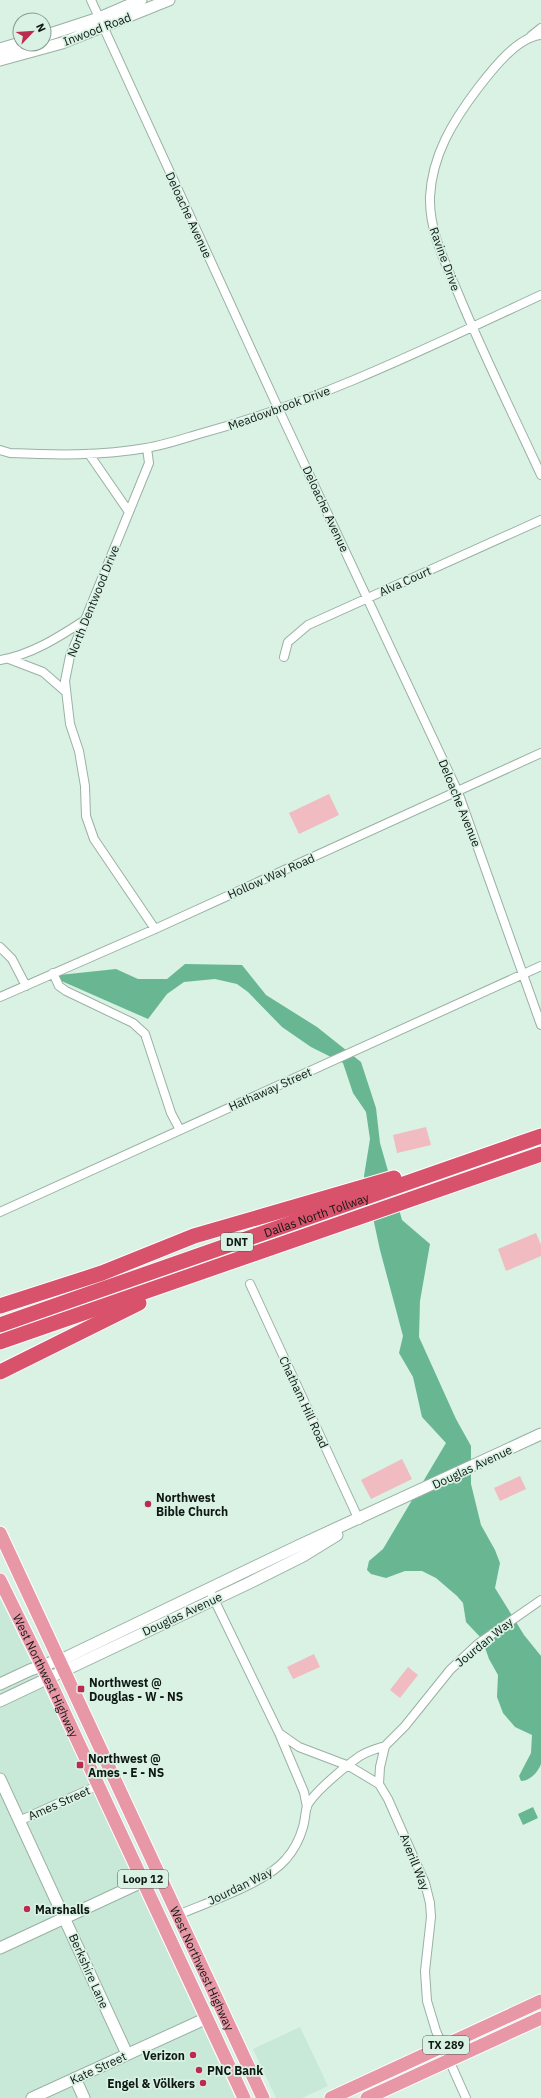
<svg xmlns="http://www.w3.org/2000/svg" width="541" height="2098" font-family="'IBM Plex Sans',sans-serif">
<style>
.built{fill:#c8e9d7}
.green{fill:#f0bbc1}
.water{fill:#68b792}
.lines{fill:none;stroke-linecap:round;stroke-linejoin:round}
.street-casing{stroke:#99b1a4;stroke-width:10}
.secondary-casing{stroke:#99b1a4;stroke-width:13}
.primary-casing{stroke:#fff;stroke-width:15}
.highway-casing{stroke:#fff;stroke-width:17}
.street{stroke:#fff;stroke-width:8}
.secondary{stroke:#fff;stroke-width:11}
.primary{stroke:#e897a7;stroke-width:13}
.highway{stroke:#d9526c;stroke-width:15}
.poi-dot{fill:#bb2a4f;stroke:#d9f2e4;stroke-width:1.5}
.labels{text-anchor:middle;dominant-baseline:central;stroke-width:3.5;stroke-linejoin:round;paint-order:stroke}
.shield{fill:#d9f2e4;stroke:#4c5952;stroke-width:1}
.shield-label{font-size:11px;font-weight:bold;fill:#0f1814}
.street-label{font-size:12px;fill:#0f1814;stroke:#d9f2e4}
.poi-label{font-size:12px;font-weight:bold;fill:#0f1814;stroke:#d9f2e4;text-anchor:start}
</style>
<rect width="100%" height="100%" fill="#d9f2e4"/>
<path class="built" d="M0 1598 85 1773 235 2098H0Z
M300 2027 328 2086 302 2098H276L253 2049Z"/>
<path class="green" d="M329 794 339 815 299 834 289 813Z
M426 1127 431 1145 397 1153 393 1135Z
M536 1233 541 1245V1256L506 1271 498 1249Z
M402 1459 412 1479 371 1499 361 1480Z
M520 1476 526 1489 500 1501 494 1488Z
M314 1654 320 1667 293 1679 287 1667Z
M408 1667 418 1675 400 1698 390 1690Z"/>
<path class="water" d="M185 964 242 965 266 995 317 1027 361 1062 376 1108 380 1143 402 1220 430 1244 420 1301 419 1337 456 1419 471 1446V1484L481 1525 495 1550 500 1563 495 1588 524 1635 541 1656V1764C538 1772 530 1781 521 1781L519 1776 531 1753 532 1735 515 1727 503 1713 497 1697 498 1675 489 1659 482 1639 466 1622 463 1603 457 1596 436 1578 422 1571H405L386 1578 371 1574 367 1570 369 1561 383 1549 446 1443 422 1417 413 1377 399 1353 403 1336 380 1250 364 1176 370 1139 366 1112 353 1093 343 1063 311 1047 282 1027 248 992 237 984 215 979 184 982 167 994 148 1019 50 976 116 969 138 979H167Z
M533 1807 538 1818 523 1825 518 1814Z"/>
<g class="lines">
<defs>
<path id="street" d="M91 0 279 410 458 792 541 1025
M541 35C517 37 492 70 478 88 453 121 432 155 430 197 429 231 445 262 458 293 483 354 513 414 541 475
M531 36 541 28
M147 448 149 463 85 620 70 656 65 681 70 724 79 751 85 786 86 816 94 839 155 929
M0 450 10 453C55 455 102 456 146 448 164 445 182 439 199 434 318 402 429 347 541 295
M89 454 129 512
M284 657 288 642 308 625 541 520
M9 659 43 672 66 692
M0 660C31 655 59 637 85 620
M0 947 12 959 26 986
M53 973 59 986 66 991 133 1023 145 1034 171 1113 180 1130
M0 997 155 929 541 753
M0 1212 541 966
M250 1284 359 1520
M209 1589 279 1733 304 1792 307 1807
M279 1733 299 1747 349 1766 379 1784 388 1799 425 1883 430 1903 431 1917 425 1971 427 2001 436 2031 466 2098
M379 1784 380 1767 385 1746 405 1726 450 1670 479 1643 541 1600
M19 1821 99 1785
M178 1915C208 1902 266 1883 286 1859 293 1851 300 1838 303 1827 305 1821 305 1813 307 1806 314 1792 347 1765 360 1756 368 1751 376 1749 385 1746"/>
<path id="secondary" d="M44 36 99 18 141 0
M0 49 20 43
M0 60 62 43 169 0
M0 1684 30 1670 67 1657 298 1546 541 1434
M0 1701 247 1584 303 1556 337 1535
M0 1779 127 2054
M0 1948 144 1881
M75 2078 84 2098
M32 2098 207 2018"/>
<g id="primary">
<path id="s1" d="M0 1533 263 2098"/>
<path id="s2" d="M0 1580 52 1686 244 2098"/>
<path d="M331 2098 541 2001"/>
<path d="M367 2098 541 2018"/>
</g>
<g id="highway">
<path d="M0 1306 102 1273 194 1236 394 1178"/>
<path id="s3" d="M0 1325 541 1136"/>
<path d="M0 1342 541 1154"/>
<path d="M0 1372 139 1303"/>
</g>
</defs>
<use href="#street" class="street-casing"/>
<use href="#secondary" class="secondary-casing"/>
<use href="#primary" class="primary-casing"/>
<use href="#highway" class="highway-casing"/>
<use href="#street" class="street"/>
<use href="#secondary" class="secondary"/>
<use href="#primary" class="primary"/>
<use href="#highway" class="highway"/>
</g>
<g class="poi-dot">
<circle cx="148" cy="1504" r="4"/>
<rect x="77" y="1685" width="8" height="8" rx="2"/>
<rect x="76" y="1761" width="8" height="8" rx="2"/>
<circle cx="27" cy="1909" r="4"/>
<circle cx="193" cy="2055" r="4"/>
<circle cx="199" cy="2070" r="4"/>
<circle cx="203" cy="2083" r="4"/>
</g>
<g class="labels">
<g class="shield">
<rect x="221" y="1233" width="32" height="18" rx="3"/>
<rect x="118" y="1870" width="50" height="18" rx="3"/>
<rect x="423" y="2036" width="46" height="18" rx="3"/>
</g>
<g class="shield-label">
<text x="237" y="1242">DNT</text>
<text x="143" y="1879">Loop 12</text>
<text x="446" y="2045">TX 289</text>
</g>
<g class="street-label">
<text transform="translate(97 29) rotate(-21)">Inwood Road</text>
<text transform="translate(189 215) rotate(65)">Deloache Avenue</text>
<text transform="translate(445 259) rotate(70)">Ravine Drive</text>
<text transform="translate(279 408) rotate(-20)">Meadowbrook Drive</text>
<text transform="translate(326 509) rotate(65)">Deloache Avenue</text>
<text transform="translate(405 581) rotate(-24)">Alva Court</text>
<text transform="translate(93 601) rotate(-68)">North Dentwood Drive</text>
<text transform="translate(460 803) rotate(68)">Deloache Avenue</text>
<text transform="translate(271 876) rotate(-24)">Hollow Way Road</text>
<text transform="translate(270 1089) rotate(-24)">Hathaway Street</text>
<text stroke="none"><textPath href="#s3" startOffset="335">Dallas North Tollway</textPath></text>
<text transform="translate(304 1402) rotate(65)">Chatham Hill Road</text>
<text transform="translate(472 1467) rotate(-25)">Douglas Avenue</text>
<text transform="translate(182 1614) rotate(-25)">Douglas Avenue</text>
<text transform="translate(484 1642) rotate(-39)">Jourdan Way</text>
<text stroke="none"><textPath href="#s2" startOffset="106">West Northwest Highway</textPath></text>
<text transform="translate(59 1803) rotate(-24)">Ames Street</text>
<text transform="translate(415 1862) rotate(68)">Averill Way</text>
<text transform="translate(240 1886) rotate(-26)">Jourdan Way</text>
<text stroke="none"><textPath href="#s1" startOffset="480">West Northwest Highway</textPath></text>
<text transform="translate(89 1971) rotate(66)">Berkshire Lane</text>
<text transform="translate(98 2068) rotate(-25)">Kate Street</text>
</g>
<g class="poi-label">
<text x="156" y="1497">Northwest<tspan x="156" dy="14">Bible Church</tspan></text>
<text x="89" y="1682">Northwest @<tspan x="89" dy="14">Douglas - W - NS</tspan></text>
<text x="88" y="1758">Northwest @<tspan x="88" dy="14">Ames - E - NS</tspan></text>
<text x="35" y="1909">Marshalls</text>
<text x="185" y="2055" text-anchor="end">Verizon</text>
<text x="207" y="2070">PNC Bank</text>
<text x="195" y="2083" text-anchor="end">Engel &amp; Völkers</text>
</g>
</g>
<g transform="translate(32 32) rotate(65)"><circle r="19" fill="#d9f2e4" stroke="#889b91"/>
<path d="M0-3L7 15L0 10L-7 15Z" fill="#bb2a4f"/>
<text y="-6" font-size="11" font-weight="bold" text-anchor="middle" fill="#0f1814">N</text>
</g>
</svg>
